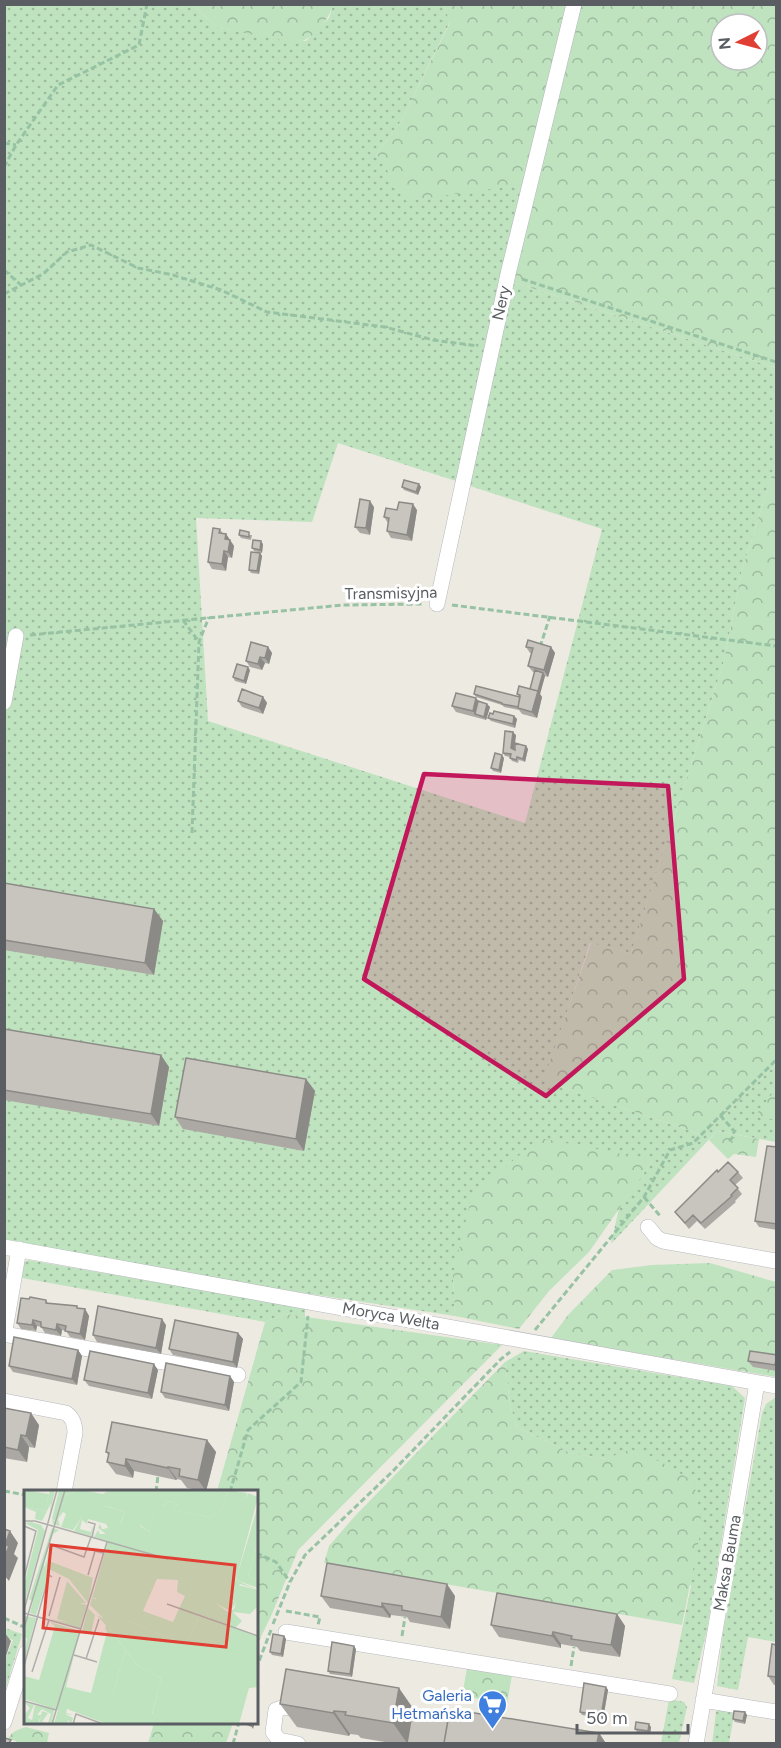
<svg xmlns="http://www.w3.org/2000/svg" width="781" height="1748" font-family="Figtree,sans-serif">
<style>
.grass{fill:url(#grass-dots)}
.forest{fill:url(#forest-crowns);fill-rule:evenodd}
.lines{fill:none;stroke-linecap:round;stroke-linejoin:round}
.minor-casing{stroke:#b5b8bc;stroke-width:16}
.path{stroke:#97c2a3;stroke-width:3;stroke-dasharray:6 3;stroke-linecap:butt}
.minor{stroke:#fff;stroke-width:15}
.wall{fill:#aca9a4}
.shaded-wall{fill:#8c8a86}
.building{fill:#c8c5bf;stroke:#8c8a86;stroke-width:1.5}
.marked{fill:#c2185b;fill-opacity:0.2;stroke:#c2185b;stroke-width:4.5;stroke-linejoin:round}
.labels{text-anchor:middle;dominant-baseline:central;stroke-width:6;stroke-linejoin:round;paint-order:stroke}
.street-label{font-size:16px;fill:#5a5e62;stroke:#fff}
.shop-label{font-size:16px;fill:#366cbe;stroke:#fff;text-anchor:end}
.inset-road{fill:none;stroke:#aeaeab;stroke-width:1.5}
.view{fill:#e13f33;fill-opacity:0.15;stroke:#e13f33;stroke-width:3}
.inset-edge{fill:none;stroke:#5a5e62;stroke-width:3}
</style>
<defs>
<pattern id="grass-dots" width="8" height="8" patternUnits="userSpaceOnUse" patternTransform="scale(1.5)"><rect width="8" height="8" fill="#bfe3bf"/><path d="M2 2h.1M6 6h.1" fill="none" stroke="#9ebb9f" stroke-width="1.8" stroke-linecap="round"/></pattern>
<pattern id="forest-crowns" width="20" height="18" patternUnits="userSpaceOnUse" patternTransform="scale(1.5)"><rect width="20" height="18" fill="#bfe3bf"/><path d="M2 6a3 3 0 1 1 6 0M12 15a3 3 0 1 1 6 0" fill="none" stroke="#9ebb9f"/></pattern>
</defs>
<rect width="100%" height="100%" fill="#edeae2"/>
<path class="grass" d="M4 5H192L219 28 306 41 329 18 333 5H444L450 22 401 121 377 154 526 184 459 482 338 443 312 522 196 518 208 721 525 823 602 529 467 485 510 281 776 368V462L742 570 724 661 631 953 590 943 544 1081 703 1135 776 1064V1142L717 1131 611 1244 619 1208 653 1160 453 1275 455 1316 253 1285 5 1240Z
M28 1260 305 1308V1317L285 1314 265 1322 22 1278 23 1263Z
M524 1351 732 1386 745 1398 707 1630 694 1683 672 1679 691 1586 605 1459 570 1453 517 1427 510 1404 505 1362Z
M776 1397V1642L748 1637 738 1690 717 1686 723 1633 762 1413 766 1404Z
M5 1628 22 1634 5 1691V1656L6 1657 13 1640 5 1637Z
M669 1699 684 1702 687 1707 679 1743H661Z
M720 1709 735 1710 729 1743 712 1744 716 1712Z"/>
<path class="forest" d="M192 5H333C328 21 314 39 296 43L219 28Z
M444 5H571L526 184 406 201 377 154 401 121 450 23Z
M579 5H776V368L510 281ZM721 24H757V60H721Z
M776 462V1064L703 1135 543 1081 591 943 631 953 724 661 742 570Z
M776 1089V1120L755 1116Z
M717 1131 759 1139 756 1157 734 1154 728 1159 709 1140Z
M540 1138 653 1160 589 1252 549 1291 519 1329 455 1316 453 1275 472 1195Z
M710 1263 776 1282V1377L551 1338 568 1315 612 1270 652 1265Z
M285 1314 502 1345 298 1550 272 1614 257 1645 256 1492 217 1491 265 1322Z
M505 1362 510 1404 517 1427 570 1453 605 1459 631 1449 665 1464 694 1482 702 1524 682 1625 324 1563 329 1546 355 1516Z
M467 1668 512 1675 507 1704 462 1696Z
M154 1723V1722L233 1723 226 1743H148Z
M26 1727 49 1733 47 1743H16V1741L8 1739C12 1731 17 1730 26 1727Z"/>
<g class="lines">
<defs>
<path id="minor" d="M437 604 508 274 574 4
M4 702 16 636
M648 1227 657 1238 663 1241 776 1261
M4 1247 776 1386
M19 1249 5 1330 9 1335 238 1375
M4 1401 66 1413C73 1418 75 1424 75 1433L64 1492
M286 1632 670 1694
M703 1700 776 1712
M4 1722 26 1653
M298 1744 279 1740 273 1732 276 1710 284 1707 300 1709
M696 1744 757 1383"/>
</defs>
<use href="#minor" class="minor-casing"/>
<path class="path" d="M4 143 16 145
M4 167 16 145 58 85 139 45 147 4
M4 270 22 286
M522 279 776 362
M4 294 43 274 67 252 91 245 138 268 173 275 221 290 267 312 385 327 433 340 478 346
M452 605 776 646
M183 620 199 642
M30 635 343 605 424 604
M540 647 550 616
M192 833 199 642 209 617
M720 1115 734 1131 733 1137 727 1143
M644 1197 661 1217
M535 1330 644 1197 670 1150 693 1143 776 1060
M4 1491 26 1495
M156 1492 158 1475
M230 1492 248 1430 301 1382 308 1316
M256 1553 276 1562 290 1582
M286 1611 320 1617 318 1625
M4 1618 26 1628
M273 1624 290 1582 305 1555 392 1472 501 1359 510 1352
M402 1636 405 1617
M571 1666 574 1647
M256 1669 271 1630
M233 1744 239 1722"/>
<use href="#minor" class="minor"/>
</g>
<path class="wall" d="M419 484 421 487 418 495 404 490 402 487Z
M374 507 370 535 360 533 355 527Z
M397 510H417L412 541 391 538 387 531 388 523 384 517Z
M220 529 223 534H226L234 546 232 558 228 557 226 571 212 569 208 562Z
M239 535H252L251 540 241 538Z
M263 544 262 553 254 551 252 548Z
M260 553 262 556 259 574 251 573 249 570Z
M268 647 272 653 269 664 265 663 262 670 250 667 246 661Z
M526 647H551L555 653 548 677 545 676 540 694 542 697 537 718 522 714 519 710 504 707 502 705 476 697 474 694 519 697 517 694 530 689 535 673 533 672 528 666 532 653H530Z
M250 670 246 684 235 681 233 677Z
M263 697 267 703 263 714 242 707 238 701Z
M478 701 487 704 490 707 486 720 456 712 452 706Z
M493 714 514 716 517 719 515 728 491 721 488 718Z
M516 735 514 749 526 746 528 749 525 762 519 760 518 763 512 761 510 758V757L505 756 503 753Z
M504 758 501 773 493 771 491 768Z
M4 883 154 909 163 921 154 975 4 950Z
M4 1029 169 1067 159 1126 4 1100Z
M306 1079 315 1091 304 1151 183 1129 175 1117Z
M777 1147V1230L759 1227 755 1221Z
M718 1172H738L743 1178 735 1185 742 1194 735 1201 736 1202 705 1229 697 1221 689 1229 675 1212Z
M29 1299 46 1300 48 1303 85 1309 89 1316 85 1340 70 1337 66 1331 62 1330 61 1336 45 1333 41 1327 37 1326 36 1331 21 1329 17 1323Z
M166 1325 161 1354 97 1342 93 1335Z
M238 1333 243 1339 237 1368 173 1355 169 1349Z
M78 1350 82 1356 77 1385 13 1372 9 1366Z
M777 1355V1371L753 1367 748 1361Z
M158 1370 152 1399 89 1386 84 1380Z
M230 1376 234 1382 229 1411 165 1398 161 1392Z
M4 1408 39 1425 35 1448 29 1447 27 1462 4 1458Z
M207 1440 216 1452 206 1491 187 1488 181 1480 177 1479 176 1480 134 1471 133 1478 116 1474 107 1462 109 1456 106 1452Z
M321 1596H455L450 1629 410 1622 407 1617 391 1615 390 1618 330 1608Z
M617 1614 625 1626 620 1657 580 1651 577 1647 561 1644V1648L499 1637 491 1625Z
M284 1636 286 1639 283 1657 272 1655 270 1652Z
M777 1645V1685H774L768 1676Z
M356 1649 352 1677 330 1674 328 1671Z
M606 1687 608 1690 603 1719 582 1715 580 1712Z
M280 1704 413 1708 449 1714 599 1733 605 1742V1743H391L361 1738 358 1735 350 1734 349 1736 297 1727Z
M745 1712 747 1715 745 1724 735 1722 733 1719Z
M651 1727 650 1734 637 1732 635 1729Z"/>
<path class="shaded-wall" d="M419 484 421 487 418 495 416 492Z
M370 501 374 507 370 535 366 528Z
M413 504 417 510 412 541 407 535Z
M226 534 234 546 232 558 228 552 225 539Z
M261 541 263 544 262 553 260 550Z
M224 551 228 557 226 571 222 564Z
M260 553 262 556 259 574 257 571Z
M268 647 272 653 269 664 265 658Z
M551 647 555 653 548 677 544 670Z
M260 657 265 663 262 670 258 664Z
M248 667 250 670 246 684 244 681Z
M543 673 545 676 540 694 542 697 537 718 532 712Z
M263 697 267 703 263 714 259 708Z
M476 698 481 704 475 714 473 711Z
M487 704 490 707 486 720 484 717Z
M514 716 517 719 515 728 513 724Z
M513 732 516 735 514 751 511 748Z
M526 746 528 749 525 762 523 759Z
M502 755 504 758 501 773 499 770Z
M154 909 163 921 154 975 145 963Z
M161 1055 169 1067 159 1126 151 1114Z
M306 1079 315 1091 304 1151 296 1139Z
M85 1309 89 1316 85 1340 80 1334Z
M162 1319 166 1325 161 1354 156 1348Z
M33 1320 37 1326 36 1331 32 1325Z
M57 1324 62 1330 61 1336 56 1330Z
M238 1333 243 1339 237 1368 233 1362Z
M78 1350 82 1356 77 1385 72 1379Z
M154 1364 158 1370 152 1399 148 1393Z
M230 1376 234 1382 229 1411 225 1405Z
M31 1413 39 1425 35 1448 26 1436Z
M21 1435 29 1447 27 1462 18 1450Z
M207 1440 216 1452 206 1491 198 1480Z
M126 1459 134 1471 133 1478 125 1466Z
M168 1467 177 1479 176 1480 168 1468Z
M10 1531 18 1543 14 1554 18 1558 9 1581 4 1575V1558L5 1545Z
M447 1584 455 1596 450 1629 441 1617Z
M382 1603 391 1615 390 1618 382 1607Z
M617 1614 625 1626 620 1657 611 1645Z
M4 1632 11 1641 6 1656 4 1654Z
M553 1632 561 1644V1648L552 1636Z
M284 1636 286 1639 283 1657 281 1654Z
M354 1646 356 1649 352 1677 350 1674Z
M606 1687 608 1690 603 1719 601 1716Z
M399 1688 415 1711 407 1743 393 1723Z
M334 1711 350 1734 349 1736 333 1713Z
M745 1712 747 1715 745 1724 743 1721Z
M252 1722H255L253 1729 251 1726Z
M649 1724 651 1727 650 1734 648 1731Z
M599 1733 605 1742V1743H597Z"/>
<path class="building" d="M404 480 419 484 416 492 402 487Z
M360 499 370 501 366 528 355 527Z
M399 502 413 504 407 535 387 531 389 518 384 517 386 508 397 510Z
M213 528 220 529 219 533 226 534 225 539 230 540 228 552 224 551 222 564 208 562Z
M240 530 249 532V537L239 535Z
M253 540 261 541 260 550 252 548Z
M251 552 260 553 257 571 249 570Z
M528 640 551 647 544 670 528 666 533 648 526 647Z
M251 642 268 647 265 658 260 657 258 664 246 661Z
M237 664 248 667 244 681 233 677Z
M535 670 543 673 538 691 530 689Z
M476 686 520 697 518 707 502 704V703L474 694Z
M519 686 538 691 532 712 518 708 520 695 517 694Z
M242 689 263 697 259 708 238 701Z
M456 693 476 698 473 711 452 706Z
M478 701 487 704 484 717 475 714Z
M494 711 514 716 513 724 488 718 490 713 493 714Z
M505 731 513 732 511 748 515 750V743L526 746 523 759 517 757 516 760 510 758 511 754 503 753Z
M495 753 502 755 499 770 491 768Z
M4 883 154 909 145 963 4 940Z
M4 1029 161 1055 151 1114 4 1090Z
M186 1058 306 1079 296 1139 175 1117Z
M767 1146 777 1147V1224L755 1221Z
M728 1162 738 1172 730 1180 738 1188 731 1195 732 1196 701 1223 693 1215 685 1223 675 1212 717 1170 718 1172Z
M30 1297 46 1300V1303L77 1306V1308L85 1309 80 1334 65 1331 66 1326 57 1324 56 1330 41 1327V1322L33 1320 32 1325 17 1323 21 1298 29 1299Z
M98 1306 162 1319 156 1348 93 1335Z
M175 1320 238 1333 233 1362 169 1349Z
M14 1337 78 1350 72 1379 9 1366Z
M90 1351 154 1364 148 1393 84 1380Z
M750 1351 777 1355 775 1365 748 1361Z
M166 1363 230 1376 225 1405 161 1392Z
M4 1408 31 1413 26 1436 21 1435 18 1450 4 1447Z
M112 1422 207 1440 198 1480 179 1476 180 1469 168 1467V1468L126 1459 125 1466 107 1462 109 1453 106 1452Z
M4 1529 10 1531 5 1545 9 1546 4 1558Z
M327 1563 447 1584 441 1617 402 1610V1606L382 1603V1607L321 1596Z
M497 1593 617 1614 611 1645 571 1639 572 1636 553 1632 552 1636 491 1625Z
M273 1634 284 1636 281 1654 270 1652Z
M332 1642 354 1646 350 1674 328 1671Z
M772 1644 777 1645V1677L768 1676Z
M286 1669 399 1688 393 1723 345 1715 346 1712 334 1711 333 1713 280 1704Z
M584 1683 606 1687 601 1716 580 1712Z
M413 1708 449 1714 444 1743H407Z
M450 1709 599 1733 597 1743H444Z
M734 1711 745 1712 743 1721 733 1719Z
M246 1722H252L251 1726 246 1724Z
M636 1722 649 1724 648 1731 635 1729Z
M5 1738 11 1740 9 1743H4Z"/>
<path class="marked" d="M424 774 668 786 684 979 546 1096 364 979Z"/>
<defs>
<symbol id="supermarket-pin" viewBox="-11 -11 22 30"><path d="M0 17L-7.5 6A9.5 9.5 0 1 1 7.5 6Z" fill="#3f7fe0" stroke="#fff"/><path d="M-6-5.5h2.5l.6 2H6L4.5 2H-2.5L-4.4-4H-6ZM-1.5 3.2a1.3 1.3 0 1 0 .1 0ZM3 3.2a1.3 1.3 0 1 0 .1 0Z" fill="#fff"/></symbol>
</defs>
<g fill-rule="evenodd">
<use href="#supermarket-pin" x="476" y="1688" width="33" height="45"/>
</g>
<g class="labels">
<g class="street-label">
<text transform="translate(501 303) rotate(-78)">Nery</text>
<text transform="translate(391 593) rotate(-1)">Transmisyjna</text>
<text transform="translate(391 1316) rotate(10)">Moryca Welta</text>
<text transform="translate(727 1563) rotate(-80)">Maksa Bauma</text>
</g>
<g class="shop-label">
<text x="472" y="1695">Galeria<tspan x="472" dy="18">Hetmańska</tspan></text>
</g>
</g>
<g transform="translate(24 1490)">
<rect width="234" height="234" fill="#edeae2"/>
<path d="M26 0H31L25 28 27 13 18 31 11 29 12 22 0 17 21 21ZM35 0H58L43 4 39 15 71 21 81 16 101 22 96 34 115 35 125 42 130 22 147 11 154 15 148 20 185 27 198 20 204 0 223 3 222 9 224 3 234 7 212 90 234 100 216 94 206 109 212 113 206 121 191 113 186 128 176 125 162 155 104 131 91 120 84 136 113 175 137 188 128 224 138 229 137 234H83L43 219 42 223 50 225 41 224 49 228 47 234 44 230 43 234H30L34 220 0 209V186L15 190 31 136 26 132 56 141 42 197 67 203 84 138 73 125 82 130 72 108H68L84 51 70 47 74 40 76 44H82L74 38 76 34 78 39 84 38 82 34 64 29 63 34 58 30 56 39 67 42 68 38 61 35 69 38 67 46 56 43 50 41 58 27 49 40 37 37 42 24 39 22 34 29 36 36 29 34 28 30 33 32 28 29ZM133 89 154 90 153 102 161 106 149 132 119 121ZM101 162 108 173 89 203ZM7 32 17 35 21 41 0 115V95L14 40 1 33ZM28 38 35 40 29 44 21 69 20 76 26 80 12 125 6 123 9 111 5 109ZM234 51V91L224 87ZM55 113 63 115 56 138 26 129 43 132ZM2 126 12 128 0 172 3 148 0 147V127ZM0 212 10 215 4 228 8 230 11 215 30 220 27 234H15L18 221 24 223 18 232 24 233 27 224 18 219 13 225H17L14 234H1L0 225 6 218Z" fill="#bfe3bf" fill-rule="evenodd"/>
<path d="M0 0 25 4 21 21 0 17ZM58 0 79 4 85 0H204L198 20 185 27 147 20 154 15 147 11 139 16 140 23H130L125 42 116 35V40L96 35 101 22 82 16 72 21V30L39 15 43 4ZM234 15V51L224 87 234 91V98L212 90ZM26 56 29 58 25 71 69 88 64 113 45 89 21 77ZM43 91 62 113H55L50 128 43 132 33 129ZM209 94 234 100V116L226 124 209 122 218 131 211 138 234 146V197L225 198 215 234H137L138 229 128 225 137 188 113 175 85 137 83 142 81 138 91 120 105 126 104 131 162 155 176 125 186 129 185 115 191 113 204 122 210 119 212 113 203 105ZM68 108 80 111 85 119 82 131 66 115ZM64 118 71 125 67 144 58 142ZM85 142 94 152 95 162 88 169 82 197 70 199ZM39 156 38 166 42 172 32 174 31 182 40 187 38 192 23 183V178L32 160ZM101 162 115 181 99 208 89 203Z" fill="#bfe3bf"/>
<path class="inset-road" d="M64 32 71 34 68 47M0 36 12 41 0 88M1 36 0 31H11L144 69M27 55 60 67 67 47M64 85 71 61 79 63M143 114 234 146M0 120 33 0M0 123 57 139M25 126 36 87M0 138 41 0M50 165 73 172M62 169 75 129M0 176 25 85 28 87M8 182 25 130M0 211 32 220M28 234 83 52M49 234 52 224 79 234"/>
<path class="view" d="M27 55 211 75 202 157 19 138Z"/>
<rect width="234" height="234" class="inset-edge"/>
</g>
<rect width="781" height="1748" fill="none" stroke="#5a5e62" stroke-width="12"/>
<g transform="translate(739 42) rotate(264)"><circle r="28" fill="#ffffff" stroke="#bdbfc0" stroke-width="1.5"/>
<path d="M0-4.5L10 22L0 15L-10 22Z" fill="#e13f33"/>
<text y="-9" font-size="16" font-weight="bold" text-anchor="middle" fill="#5a5e62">N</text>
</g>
<path d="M577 1724v9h111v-9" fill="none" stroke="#5a5e62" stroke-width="3"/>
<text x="586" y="1724" font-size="18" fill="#5a5e62" stroke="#ffffff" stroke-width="4.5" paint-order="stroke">50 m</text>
</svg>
